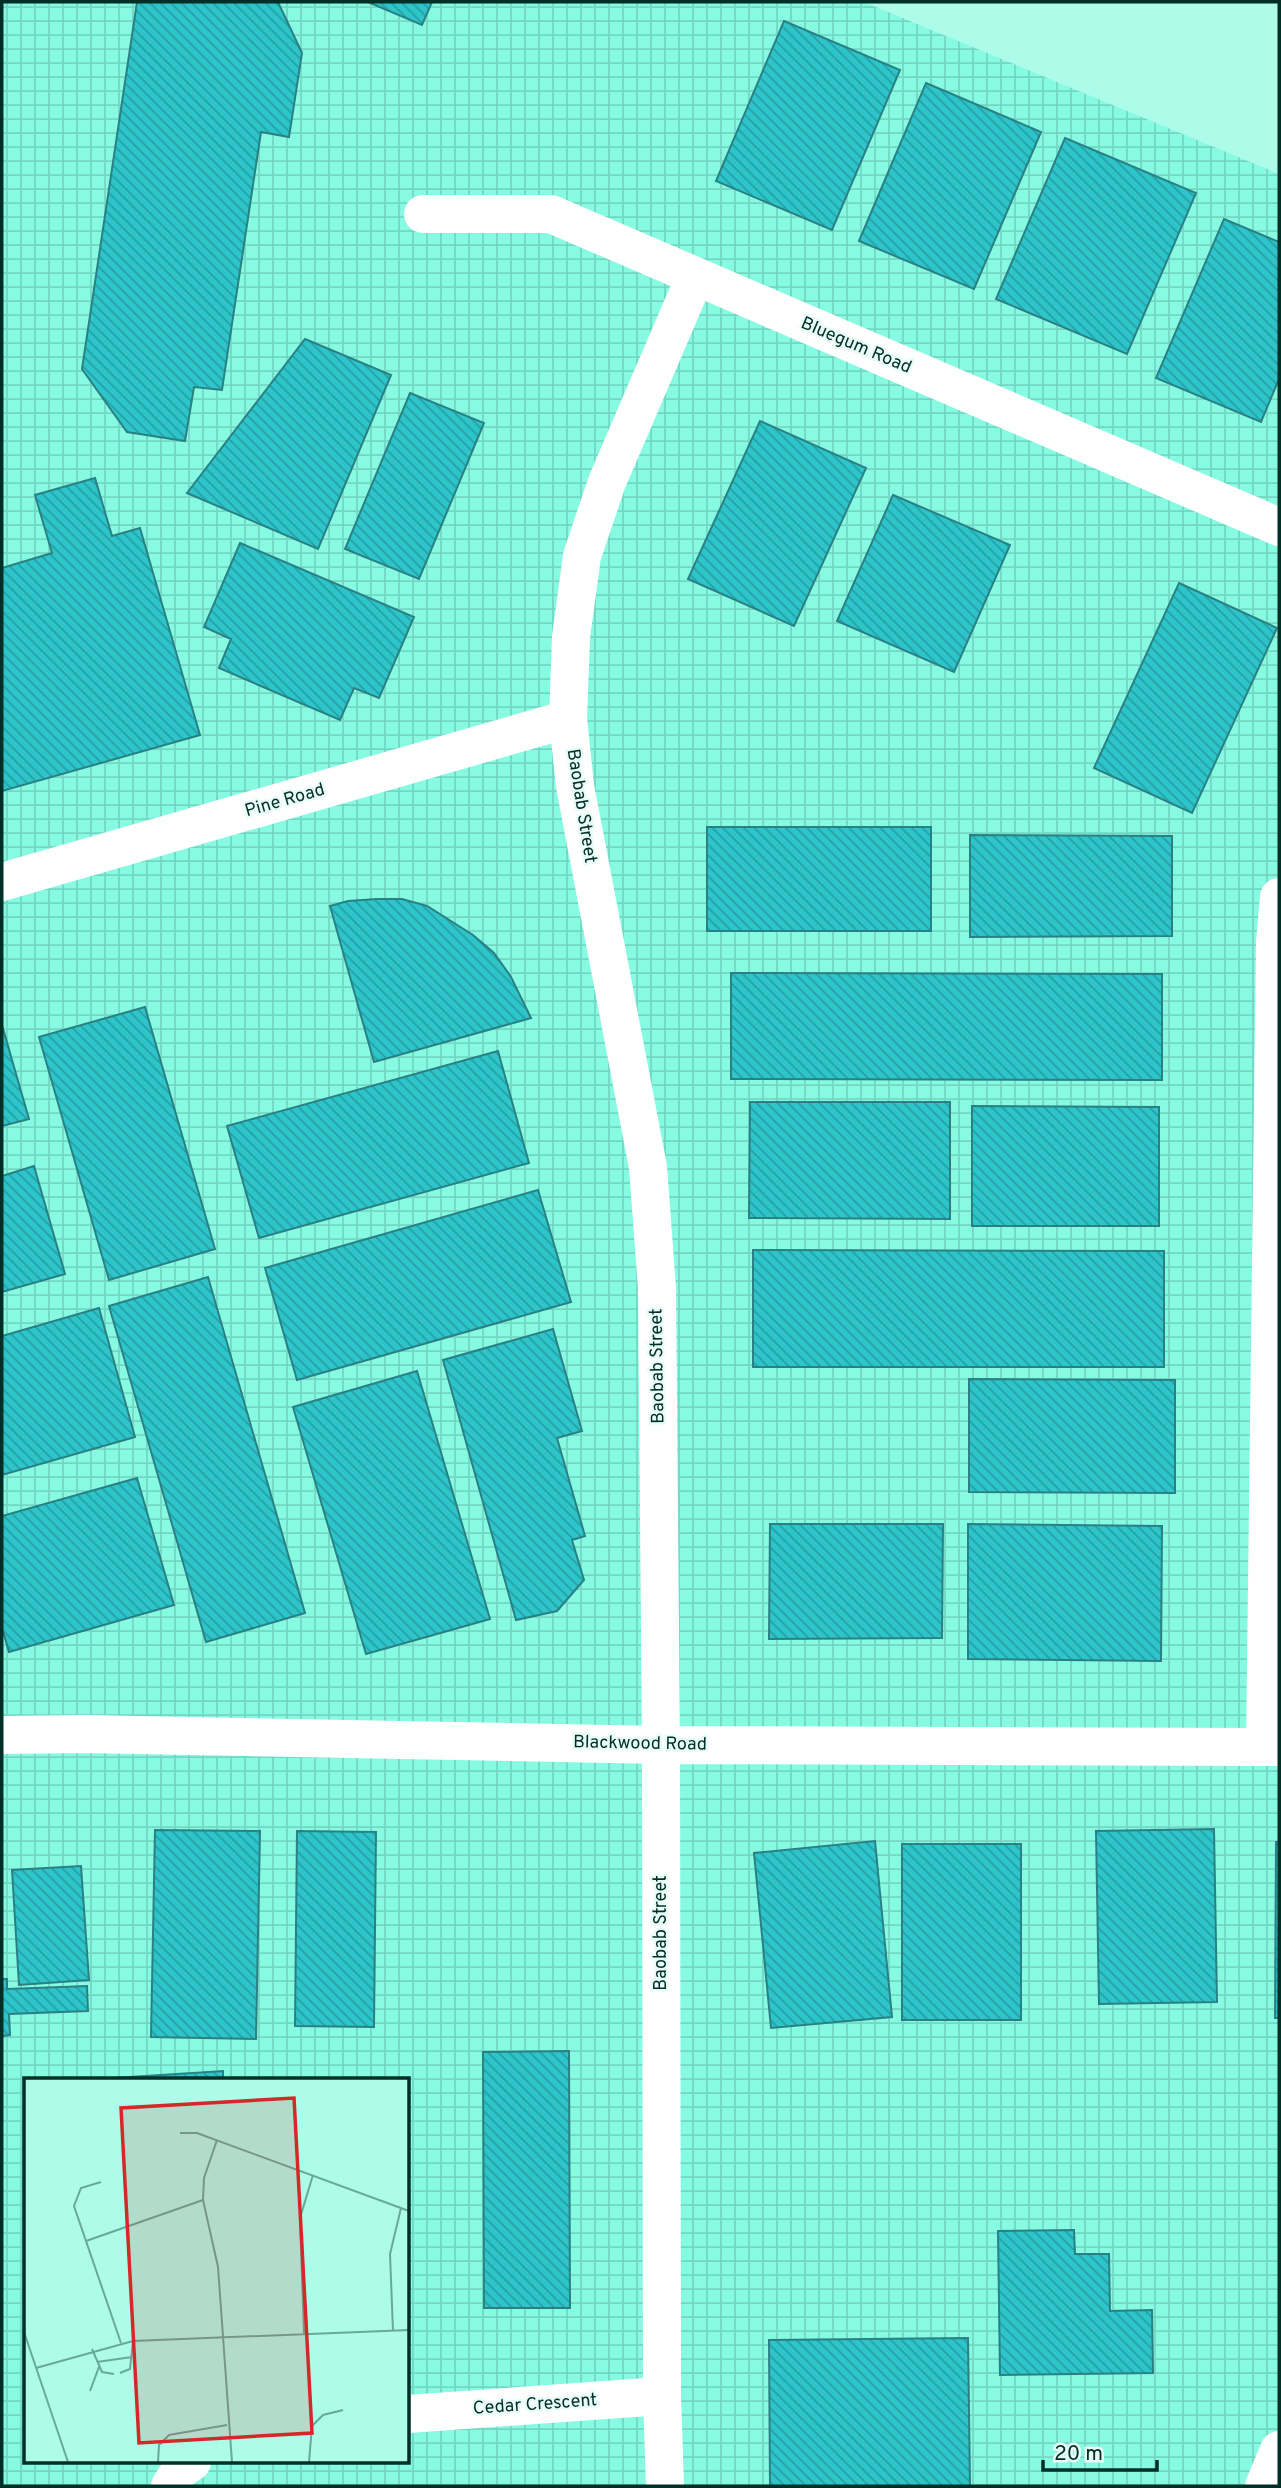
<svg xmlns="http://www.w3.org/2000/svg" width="1281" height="2488" font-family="Overpass,sans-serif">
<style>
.industrial{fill:url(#industrial-grid);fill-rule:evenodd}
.building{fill:url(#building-back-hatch);stroke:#2a8184;stroke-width:2}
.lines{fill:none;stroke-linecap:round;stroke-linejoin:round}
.minor{stroke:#fff;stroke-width:38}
.labels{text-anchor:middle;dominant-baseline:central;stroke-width:5;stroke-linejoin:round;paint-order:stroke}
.street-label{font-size:18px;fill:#002f27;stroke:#e8fbf6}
.inset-road{fill:none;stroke:#68a99b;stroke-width:2}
.view{fill:#d62828;fill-opacity:0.15;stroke:#d62828;stroke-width:3.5}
.inset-edge{fill:none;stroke:#002f27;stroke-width:3.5}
</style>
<defs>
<pattern id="industrial-grid" width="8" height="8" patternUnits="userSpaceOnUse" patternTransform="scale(1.75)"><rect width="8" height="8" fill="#87fae2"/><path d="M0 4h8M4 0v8" fill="none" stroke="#73d7c2"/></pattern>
<pattern id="building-back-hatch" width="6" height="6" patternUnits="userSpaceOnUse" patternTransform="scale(1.75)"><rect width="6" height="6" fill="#2dc5ca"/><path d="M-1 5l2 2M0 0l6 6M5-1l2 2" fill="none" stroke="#24a0a4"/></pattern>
</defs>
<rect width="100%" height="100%" fill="#adfbe9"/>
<path class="industrial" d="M2 2H864L1279 174V2486H2ZM26 2080H408V2462H26Z"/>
<path class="building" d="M137 2H278L302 53 289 137 261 132 222 390 194 387 185 441 127 432 82 369Z
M368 2H432L422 25Z
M784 21 900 70 832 230 716 181Z
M926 83 1041 132 974 289 859 241Z
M1065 138 1196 193 1127 354 996 299Z
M1224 219 1279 242V379L1261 422 1156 378Z
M305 339 391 375 318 549 187 493Z
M410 393 484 423 419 579 345 549Z
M760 421 866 468 794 626 688 579Z
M95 478 112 536 140 528 200 735 2 791V568L52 553 35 495Z
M893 495 1010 545 954 672 837 621Z
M240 543 414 617 379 698 354 688 340 720 219 668 231 639 204 627Z
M1179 583 1277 628 1192 813 1094 768Z
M707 827H931V931H707Z
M970 835 1172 836V936L970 937Z
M377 899H402L427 906 473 935 494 953 511 977 531 1018 374 1062 330 906 348 901Z
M731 973 1162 974V1080L731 1079Z
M145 1007 215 1249 109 1280 39 1037Z
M2 1025 29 1119 2 1126Z
M498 1051 529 1163 259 1238 227 1126Z
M750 1102H950V1219L749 1218Z
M972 1106 1159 1107V1226H972Z
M34 1166 65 1274 2 1292V1176Z
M538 1190 571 1302 297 1380 265 1268Z
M753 1250 1164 1251V1367H753Z
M208 1277 305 1613 206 1642 109 1306Z
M99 1308 135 1437 2 1475V1336Z
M553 1329 582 1431 557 1438 585 1536 572 1540 584 1580 557 1611 516 1620 443 1360Z
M417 1371 490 1619 366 1654 293 1407Z
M969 1379 1175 1380V1493L969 1492Z
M137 1478 174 1605 9 1652 2 1628V1516Z
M770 1524H943L942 1638 769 1639Z
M968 1524 1162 1526 1161 1661 968 1659Z
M1214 1829 1217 2002 1099 2004 1096 1831Z
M155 1830 260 1831 256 2039 151 2037Z
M297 1831 376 1832 374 2027 295 2026Z
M875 1841 892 2017 771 2028 754 1853Z
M1276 1842H1279V2018H1275Z
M902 1844H1021V2020H902Z
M81 1866 89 1980 19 1985 12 1870Z
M2 1979H7V1989L87 1986 88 2011 9 2014 10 2035 2 2036Z
M569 2051 570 2308H484L483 2052Z
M223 2071V2080H82Z
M1074 2230 1075 2254H1109L1110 2311 1152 2310 1153 2373 1000 2375 998 2231Z
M968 2338 970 2486H770L769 2340Z"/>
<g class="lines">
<path class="minor" d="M423 214H551L1279 527
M2 882 568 719
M2 1735 86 1734 661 1745 1279 1747
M1265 1747 1275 942 1279 897
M408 2414 662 2396
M170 2486 180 2470 192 2462
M665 2486 662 2396 661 1745 657 1288 648 1167 575 786 568 719 571 637 582 556 607 482 695 277
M1264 2486 1279 2450"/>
</g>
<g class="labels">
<g class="street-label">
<text transform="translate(856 346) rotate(23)">Bluegum Road</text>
<text transform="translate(285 801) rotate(-16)">Pine Road</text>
<text transform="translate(581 806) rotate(81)">Baobab Street</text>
<text transform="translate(658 1366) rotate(-91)">Baobab Street</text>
<text transform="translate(640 1744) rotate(1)">Blackwood Road</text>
<text transform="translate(661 1933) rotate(-90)">Baobab Street</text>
<text transform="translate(535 2405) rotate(-4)">Cedar Crescent</text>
</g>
</g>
<g transform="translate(24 2078)">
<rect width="385" height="385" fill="#adfbe9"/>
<path class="inset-road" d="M156 55H173L385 133M193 62 180 100 179 122 194 189 208 384M77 104 57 110 50 128 97 265M62 163 179 122M369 253 366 176 377 130M0 254 44 384M280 256 276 140 289 97M68 271 78 294 90 296M73 284 108 279M12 290 109 263 385 252M96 295 106 291 109 263M66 313 75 289M134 384 135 367 145 357 203 347M285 384 288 348 299 337 319 332"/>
<path class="view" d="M270 20 288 355 115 365 97 30Z"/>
<rect width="385" height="385" class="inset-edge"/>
</g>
<rect width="1281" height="2488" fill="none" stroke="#002f27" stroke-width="7"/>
<path d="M1043 2460v10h114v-10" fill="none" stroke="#002f27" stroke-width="3.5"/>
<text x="1054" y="2460" font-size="21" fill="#002f27" stroke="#e8fbf6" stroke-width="5" paint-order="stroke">20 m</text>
</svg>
